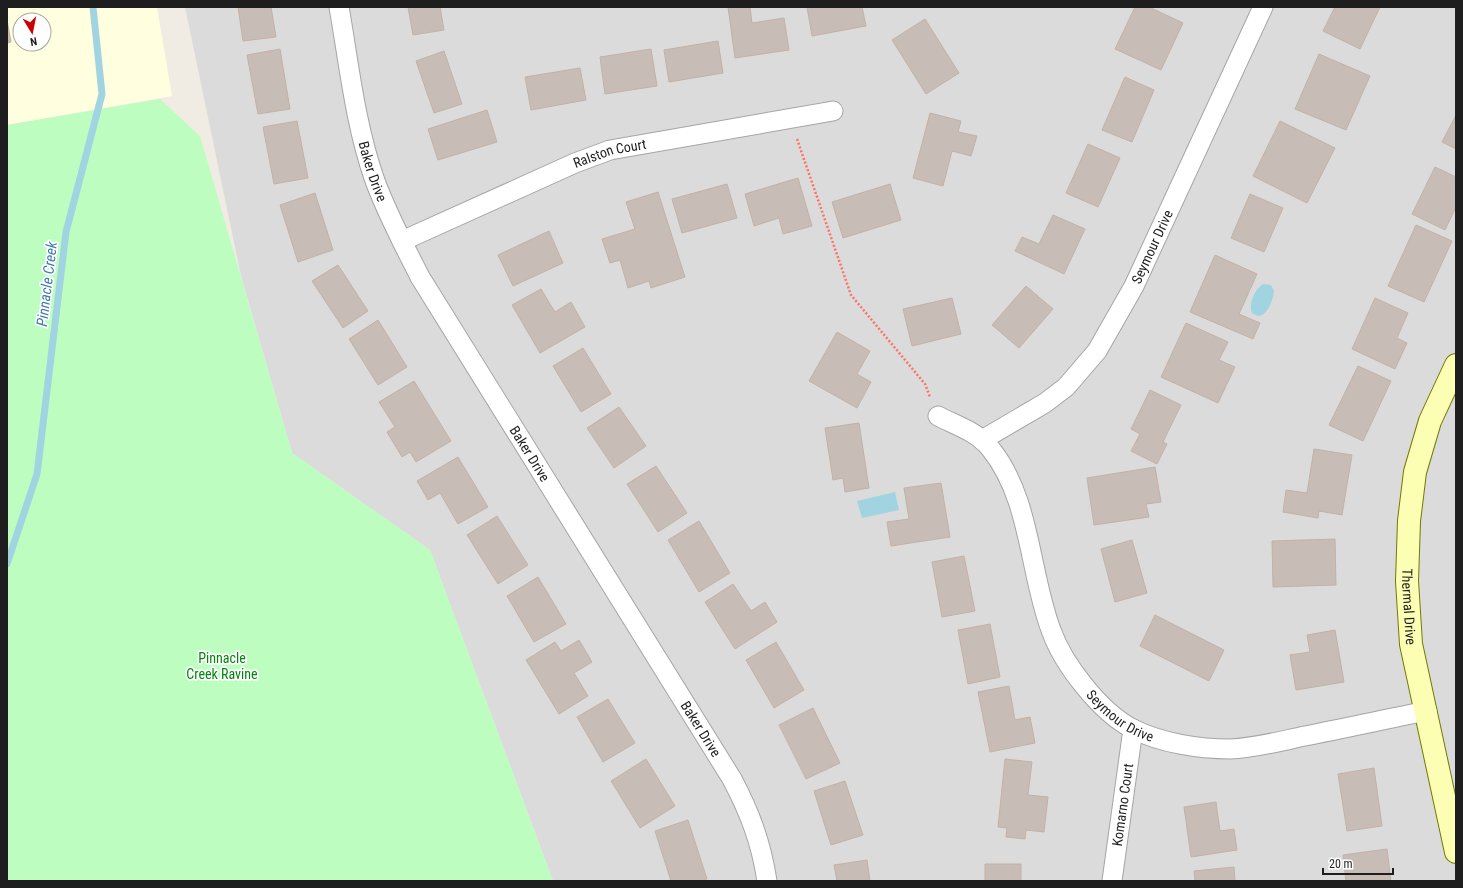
<svg xmlns="http://www.w3.org/2000/svg" width="1463" height="888" font-family="'Roboto Condensed',sans-serif">
<style>
.residential{fill:#dcdbdb}
.education{fill:#fffede;fill-rule:evenodd}
.park{fill:#bdfdc0}
.water{fill:#a1d4e1}
.lines{fill:none;stroke-linecap:round;stroke-linejoin:round}
.stream{stroke:#a1d4e1;stroke-width:7}
.building{fill:#c8bdb6;stroke:#c3b1a5}
.street-casing{stroke:#a5a5a5;stroke-width:21}
.secondary-casing{stroke:#717b00;stroke-width:24}
.path{stroke:#ff7166;stroke-width:2.5;stroke-dasharray:2 2;stroke-linecap:butt}
.street{stroke:#fff;stroke-width:19}
.secondary{stroke:#fcfeb3;stroke-width:22}
.labels{text-anchor:middle;dominant-baseline:central;stroke-width:3.5;stroke-linejoin:round;paint-order:stroke}
.street-label{font-size:14px;fill:#1e1e1e;stroke:#fff}
.park-label{font-size:14px;fill:#03850a;stroke:#fff}
.water-label{font-size:15px;font-style:italic;fill:#407aad;stroke:#fff}
</style>
<rect width="100%" height="100%" fill="#f0ece4"/>
<path class="residential" d="M185 7H1456V881H553L430 550 292 453 241 276Z"/>
<path class="education" d="M7 7H157L172 96 7 125ZM20 20H44V44H20Z"/>
<path class="park" d="M160 99 200 136 292 453 430 550 553 881H7V125Z"/>
<path class="water" d="M1263 284 1271 285 1274 291C1273 300 1268 315 1258 316L1252 313C1248 304 1255 289 1263 284Z
M895 492 899 510 862 518 857 501Z"/>
<g class="lines">
<path class="stream" d="M7 564 37 474 66 232 102 94 93 7"/>
</g>
<path class="building" d="M238 7H271L276 37 243 41Z
M408 7H440L444 30 413 35Z
M728 7H750L752 23 784 18 789 50 735 58Z
M807 7H862L866 26 812 36Z
M1135 7H1149L1183 23 1161 70 1115 49Z
M1335 7H1380L1360 49 1323 31Z
M925 19 959 73 926 94 892 40Z
M7 20 11 42 7 43Z
M718 41 723 73 669 82 664 50Z
M280 49 290 109 258 114 247 55Z
M651 49 657 86 605 94 600 57Z
M444 51 462 104 434 113 416 61Z
M1319 54 1370 76 1346 130 1295 109Z
M580 68 586 100 531 110 525 77Z
M1125 77 1154 90 1132 142 1102 130Z
M487 110 497 142 438 160 428 129Z
M930 113 961 121 958 132 977 136 971 156 952 151 943 186 913 178Z
M1456 115V149L1442 142Z
M297 121 308 178 274 184 263 127Z
M1280 121 1335 148 1307 203 1253 176Z
M1088 144 1120 158 1098 207 1066 193Z
M1435 167 1456 177V207L1445 230 1412 214Z
M798 178 812 226 783 234 779 218 754 226 745 194Z
M727 184 737 218 682 233 672 199Z
M890 184 901 220 843 238 832 202Z
M658 192 685 277 651 288 649 281 628 288 620 260 610 263 602 239 635 229 626 202Z
M315 193 333 250 298 262 280 205Z
M1250 194 1283 208 1264 252 1231 238Z
M1053 215 1085 229 1064 274 1015 251 1022 237 1039 244Z
M1416 225 1452 241 1424 302 1388 286Z
M549 231 563 263 513 286 498 255Z
M1215 255 1257 274 1239 314 1260 323 1253 339 1190 312Z
M338 265 368 311 343 328 312 281Z
M1026 286 1053 309 1019 348 992 325Z
M541 289 555 312 571 302 585 327 540 353 512 305Z
M952 298 961 334 912 346 903 309Z
M1375 298 1408 313 1397 338 1407 343 1395 369 1352 349Z
M378 320 407 367 378 385 349 339Z
M1186 323 1228 342 1219 360 1235 367 1218 403 1161 377Z
M837 332 870 351 857 374 871 382 857 408 809 381Z
M583 348 611 394 581 412 553 366Z
M1358 366 1391 381 1363 441 1329 425Z
M414 381 451 441 416 462 410 452 402 457 387 432 395 427 379 402Z
M1150 390 1181 405 1163 442 1167 444 1157 464 1131 451 1140 434 1131 429Z
M619 407 646 446 614 468 587 428Z
M859 423 869 488 845 492 843 478 833 480 825 428Z
M1314 449 1352 455 1342 515 1319 511 1318 518 1283 512 1286 490 1307 493Z
M458 457 488 507 458 524 440 493 428 500 417 481Z
M656 466 687 513 658 532 627 484Z
M1155 467 1161 502 1146 504 1149 517 1094 525 1087 478Z
M941 483 950 537 891 546 887 522 909 519 904 488Z
M497 516 528 565 498 584 467 535Z
M699 521 730 573 699 592 668 540Z
M1335 539 1336 585 1273 587 1272 541Z
M1132 540 1147 593 1115 602 1101 549Z
M964 556 975 611 942 617 932 562Z
M538 577 566 624 534 642 507 596Z
M733 584 751 611 765 602 777 622 735 649 705 602Z
M1155 615 1224 650 1209 681 1140 646Z
M990 624 1000 677 968 684 958 630Z
M1335 630 1344 682 1296 690 1290 655 1310 652 1307 635Z
M579 640 592 662 574 673 588 696 559 714 526 660 555 642 561 651Z
M776 642 804 690 774 708 746 660Z
M1009 686 1015 720 1030 717 1035 743 990 752 978 692Z
M608 699 635 743 603 762 577 717Z
M813 708 840 763 806 779 779 725Z
M646 759 675 806 640 828 611 781Z
M1005 759 1032 762 1028 795 1048 797 1044 832 1026 830 1025 839 1006 837 1007 828 998 827Z
M1374 768 1382 826 1347 831 1338 774Z
M845 781 863 835 831 845 814 791Z
M1216 802 1220 831 1234 829 1237 850 1191 857 1184 807Z
M688 820 707 879 700 881H671L655 831Z
M1387 849 1391 881H1346L1343 855Z
M867 860 870 881H837L834 865Z
M985 864H1021V881H985Z
M1234 867 1235 881H1195L1194 871Z"/>
<g class="lines">
<defs>
<g id="street">
<path id="s1" d="M339 7C349 64 355 123 374 178 386 212 404 245 420 277L732 779C750 813 761 842 767 881"/>
<path id="s2" d="M402 241 575 163 610 150 833 111"/>
<path id="s3" d="M938 416C955 425 978 432 990 448 1031 498 1029 572 1051 630 1063 664 1100 712 1133 729 1161 743 1199 749 1230 749 1255 748 1281 741 1305 736 1346 728 1386 719 1427 711"/>
<path id="s4" d="M982 440 1045 403 1066 387 1097 351 1134 286 1263 7"/>
<path id="s5" d="M1112 881 1133 729"/>
</g>
<g id="secondary">
<path id="s6" d="M1456 365 1430 421 1415 472 1409 521 1407 581 1411 644 1456 852"/>
</g>
</defs>
<use href="#street" class="street-casing"/>
<use href="#secondary" class="secondary-casing"/>
<path class="path" d="M797 139 851 295 925 384 930 397"/>
<use href="#street" class="street"/>
<use href="#secondary" class="secondary"/>
</g>
<g class="labels">
<g class="street-label">
<text stroke="none"><textPath href="#s2" startOffset="226">Ralston Court</textPath></text>
<text stroke="none"><textPath href="#s1" startOffset="168">Baker Drive</textPath></text>
<text stroke="none"><textPath href="#s4" startOffset="265">Seymour Drive</textPath></text>
<text stroke="none"><textPath href="#s1" startOffset="492">Baker Drive</textPath></text>
<text stroke="none"><textPath href="#s6" startOffset="250">Thermal Drive</textPath></text>
<text stroke="none"><textPath href="#s3" startOffset="368">Seymour Drive</textPath></text>
<text stroke="none"><textPath href="#s1" startOffset="816">Baker Drive</textPath></text>
<text stroke="none"><textPath href="#s5" startOffset="77">Komarno Court</textPath></text>
</g>
<g class="park-label">
<text x="222" y="658">Pinnacle<tspan x="222" dy="16">Creek Ravine</tspan></text>
</g>
<g class="water-label">
<text transform="translate(47 284) rotate(-83)">Pinnacle Creek</text>
</g>
</g>
<rect width="1463" height="888" fill="none" stroke="#1e1e1e" stroke-width="16"/>
<g transform="translate(32 32) rotate(170)"><circle r="19" fill="#ffffff" stroke="#a5a5a5"/>
<path d="M0-3L7 15L0 10L-7 15Z" fill="#cd0006"/>
<text y="-6" font-size="11" font-weight="bold" text-anchor="middle" fill="#1e1e1e">N</text>
</g>
<path d="M1323 868v6h70v-6" fill="none" stroke="#1e1e1e" stroke-width="2"/>
<text x="1329" y="868" font-size="12" fill="#1e1e1e" stroke="#ffffff" stroke-width="3" paint-order="stroke">20 m</text>
</svg>
